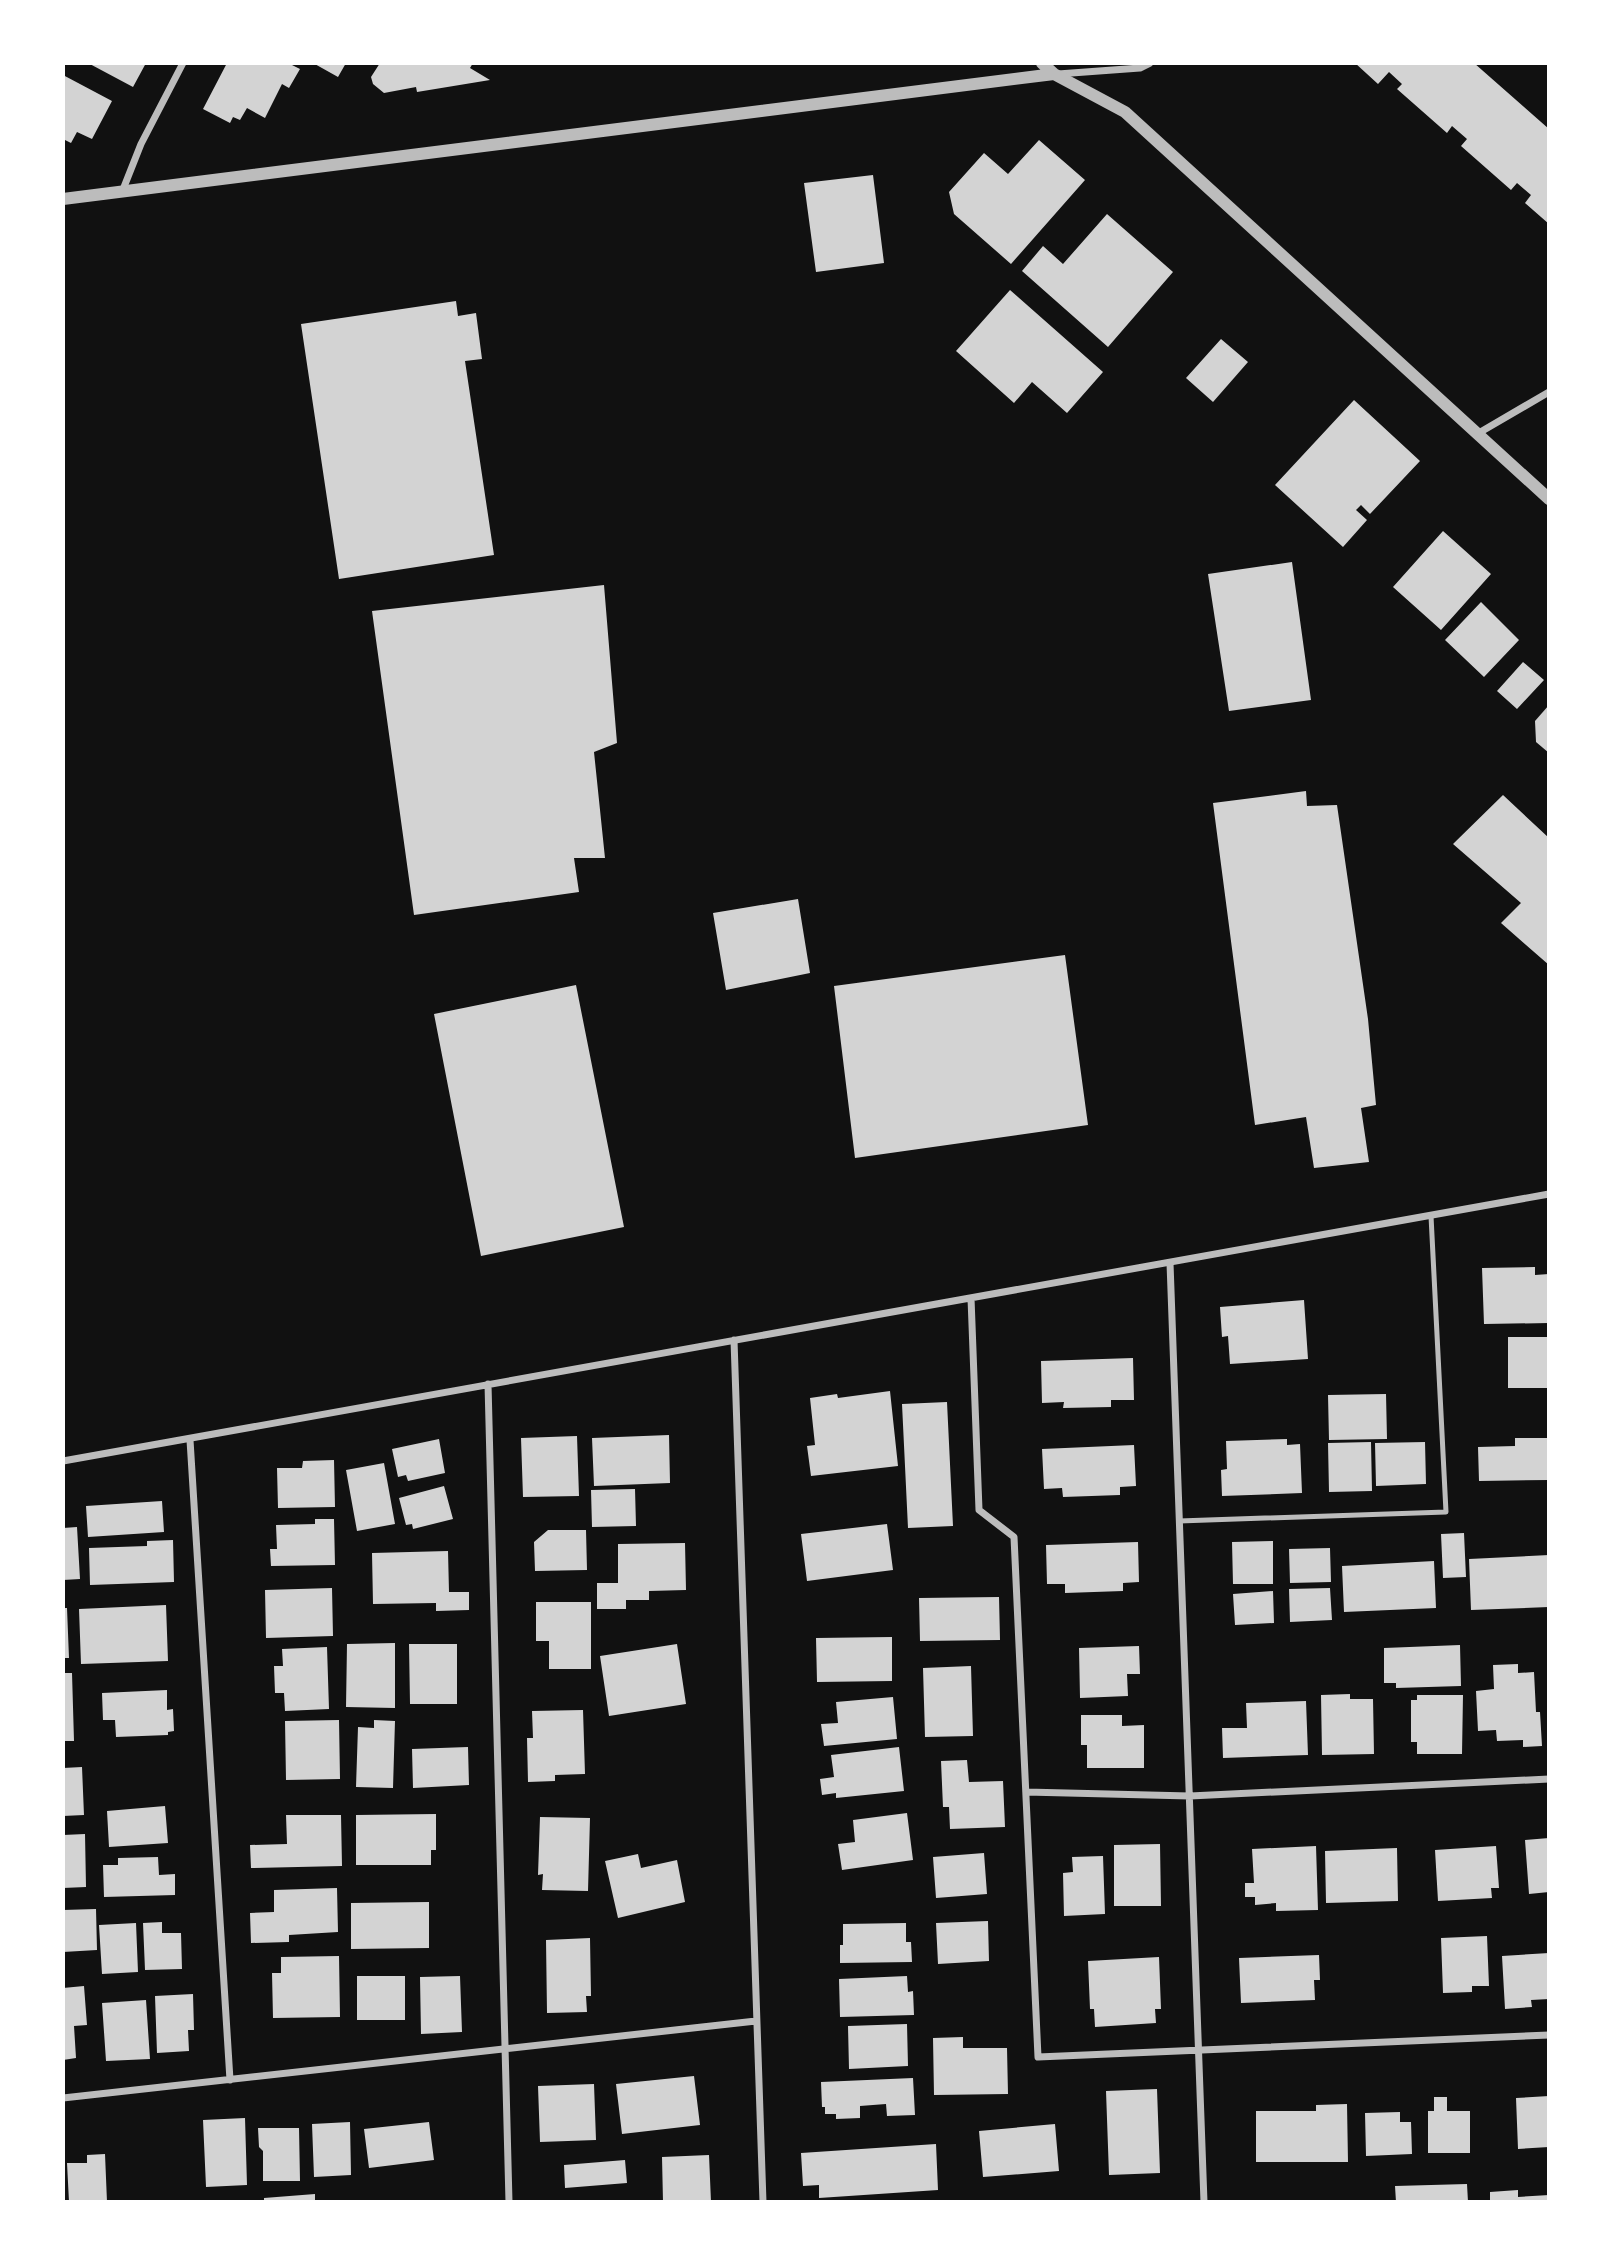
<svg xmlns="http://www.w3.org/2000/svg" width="1612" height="2265" font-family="Figtree,sans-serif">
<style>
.building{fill:#d3d3d3}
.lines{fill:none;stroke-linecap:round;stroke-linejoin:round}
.service{stroke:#bcbcbc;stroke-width:5}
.minor{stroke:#bcbcbc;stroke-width:7}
.tertiary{stroke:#bcbcbc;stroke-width:12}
</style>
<rect width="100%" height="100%" fill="#111"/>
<path class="building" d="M88 63H146L133 87Z
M227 63H288L300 69 289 88 282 84 265 118 247 108 240 120 233 117 230 123 203 109Z
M313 63H346L338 77Z
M380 63H473L470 68 490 80 417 92 416 87 384 93 373 84 371 77Z
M1355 63H1474L1549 129V224L1525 203 1531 195 1517 183 1511 190 1461 146 1467 139 1452 126 1447 133 1397 89 1402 84 1389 72 1378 84Z
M63 75 112 101 92 139 77 132 71 143 63 139Z
M1039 140 1085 180 1011 264 954 214 949 192 984 153 1008 174Z
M873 175 884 263 816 272 804 183Z
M1107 214 1173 272 1108 347 1022 271 1043 246 1063 264Z
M1010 290 1103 372 1067 413 1032 382 1014 403 956 351Z
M456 301 458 316 476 313 482 359 465 361 494 555 339 579 301 324Z
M1221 339 1248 362 1213 402 1186 378Z
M1354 400 1420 461 1370 514 1361 505 1356 510 1367 520 1343 547 1275 485Z
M1443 531 1491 574 1441 630 1393 587Z
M1292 562 1311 700 1229 711 1208 574Z
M604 585 617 743 594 752 605 858H574L579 892 414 915 372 611Z
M1481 602 1519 640 1484 677 1445 640Z
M1523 662 1544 680 1517 709 1497 691Z
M1549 705V753L1536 742 1535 721Z
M1306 791 1307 806 1337 805 1368 1019 1376 1105 1361 1108 1369 1162 1314 1168 1306 1117 1255 1125 1213 803Z
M1503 795 1549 838V965L1501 923 1521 903 1453 844Z
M798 899 810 973 726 990 713 913Z
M1065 955 1088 1125 855 1158 834 986Z
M576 985 624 1227 481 1256 434 1014Z
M1535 1267V1275L1549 1274V1323L1484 1324 1482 1268Z
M1304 1300 1308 1359 1230 1364 1228 1336 1222 1337 1220 1307Z
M1508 1337H1549V1388H1508Z
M1133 1358 1134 1400H1111V1407L1063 1408 1064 1402 1042 1403 1041 1361Z
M890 1391 898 1466 811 1476 807 1446 815 1445 810 1398 837 1394 838 1398Z
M1386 1394 1387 1439 1329 1440 1328 1395Z
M947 1402 953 1526 908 1528 902 1404Z
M669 1435 670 1483 594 1486 592 1438Z
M577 1436 579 1496 523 1497 521 1438Z
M1515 1438H1549V1480L1479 1481 1478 1447 1515 1446Z
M439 1439 445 1473 408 1481 406 1475 398 1477 392 1449Z
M1287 1439V1445L1300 1444 1302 1493 1222 1496 1221 1470 1227 1469 1226 1441Z
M1371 1442 1372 1491 1329 1492 1328 1443Z
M1425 1442 1426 1484 1376 1486 1375 1443Z
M1134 1445 1136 1486 1120 1487V1495L1063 1497 1062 1488 1044 1489 1042 1449Z
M334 1460 335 1507 278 1508 277 1468H302L303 1461Z
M384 1463 395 1524 357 1531 346 1470Z
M444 1486 453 1519 413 1529 412 1524 406 1525 399 1498Z
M635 1489 636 1526 592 1527 591 1490Z
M162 1501 164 1532 88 1537 86 1506Z
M315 1519H334L335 1565 271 1566 270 1549H277L276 1525 315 1524Z
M887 1524 893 1570 807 1581 801 1534Z
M77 1527 80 1579 63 1580V1528Z
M548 1530H586L587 1570 535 1571 534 1542Z
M1464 1533 1466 1577 1443 1578 1441 1534Z
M173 1540 174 1582 90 1585 89 1548 147 1546V1541Z
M1273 1541V1584H1233L1232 1542Z
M1138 1542 1139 1582 1123 1583V1591L1065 1593V1584H1047L1046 1545Z
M685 1543 686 1590 649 1591V1600H626V1609H597V1583H618V1544Z
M1330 1548 1331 1582 1290 1583 1289 1549Z
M448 1551 449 1592H469V1610L436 1611V1603L373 1604 372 1553Z
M1549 1555V1607L1471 1610 1469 1559Z
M1434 1561 1436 1608 1344 1612 1342 1566Z
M332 1588 333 1636 266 1638 265 1590Z
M1330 1588 1332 1620 1290 1622 1289 1589Z
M1273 1591 1274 1623 1235 1625 1233 1594Z
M999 1597 1000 1640 920 1641 919 1598Z
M536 1602H591V1669H549V1641H536Z
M166 1605 168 1661 81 1664 79 1609Z
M63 1608H67L69 1658H63Z
M892 1637V1681L817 1682 816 1638Z
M395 1643V1708L346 1707 347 1644Z
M409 1644H457V1704H410Z
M677 1644 686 1704 609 1716 600 1656Z
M1460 1645 1461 1686 1396 1688V1683H1384V1648Z
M1139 1646 1140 1674H1127L1128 1696 1080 1698 1079 1648Z
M327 1647 329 1709 285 1711 284 1693H275L274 1666H283L282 1649Z
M1518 1664V1673L1534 1672 1536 1712H1540L1542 1746 1523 1747V1740L1497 1741 1496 1730 1478 1731 1476 1691 1494 1689 1493 1665Z
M971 1666 973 1736 925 1737 923 1668Z
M63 1673H72L74 1741H63Z
M167 1690V1710L173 1709 174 1731 168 1732V1735L116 1737 115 1720H103L102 1693Z
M1350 1694V1699H1373L1374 1754 1322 1755 1321 1695Z
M1417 1695H1463L1462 1754H1417V1742H1411V1700H1417Z
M893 1697 897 1739 824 1746 821 1724 838 1723 836 1702Z
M1306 1701 1308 1755 1223 1758 1222 1728H1247L1246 1703Z
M583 1710 585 1774 555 1775V1781L528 1782 527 1738H533L532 1711Z
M1081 1715H1122V1726L1144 1725V1768H1087V1745H1081Z
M339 1720 340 1779 286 1780 285 1721Z
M374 1720 395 1721 393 1788 356 1787 358 1727 374 1728Z
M468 1747 469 1785 413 1788 412 1749Z
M899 1747 904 1791 836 1798V1793L822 1795 820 1779 834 1777 831 1755Z
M967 1760 969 1782 1003 1781 1005 1827 950 1829 949 1807H943L941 1761Z
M82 1767 84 1815 63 1816V1768Z
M165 1806 168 1843 109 1847 107 1811Z
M907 1813 913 1860 842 1870 838 1844 855 1842 853 1820Z
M436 1814V1850H431V1865H356V1815Z
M286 1815H341L342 1866 251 1868 250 1845 287 1844Z
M540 1817 590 1818 588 1891 542 1890 543 1874 538 1875Z
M85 1834 86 1887 63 1888V1835Z
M1549 1838V1892L1529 1894 1525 1840Z
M1160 1844 1161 1906H1114V1845Z
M1316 1846 1318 1910 1276 1911V1903L1255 1905V1897H1245V1883H1254L1252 1849Z
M1496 1846 1499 1888H1491L1492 1898 1438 1901 1435 1850Z
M1397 1848 1398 1901 1326 1903 1325 1851Z
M984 1853 987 1894 936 1898 933 1857Z
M638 1854 641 1868 677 1860 685 1902 618 1918 605 1861Z
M1103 1856 1105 1914 1064 1916 1063 1873 1073 1872 1072 1857Z
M158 1857 159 1875 175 1874V1895L104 1897 103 1865H118V1858Z
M337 1888 338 1932 289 1935V1942L251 1943 250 1913 274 1912V1890Z
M429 1902V1948L351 1949V1903Z
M96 1909 97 1950 63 1952V1910Z
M988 1921 989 1961 938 1964 936 1923Z
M162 1922V1933H181L182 1969 145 1970 143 1923Z
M136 1923 138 1972 102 1974 99 1925Z
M906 1923V1942H911L912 1962 840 1963V1945H843V1924Z
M1487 1936 1489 1986H1472V1992L1443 1993 1441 1938Z
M590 1938 591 1996H586L587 2012 547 2013 546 1940Z
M1549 1953V1999L1531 2000 1532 2007 1505 2009 1502 1956Z
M1319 1955 1320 1980H1314L1315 2000 1241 2003 1239 1958Z
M339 1956 340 2017 273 2018 272 1973H281V1957Z
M1159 1957 1161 2009H1155L1156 2023 1095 2027 1094 2009H1090L1088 1961Z
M357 1976H405V2020H357Z
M460 1976 462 2032 421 2034 420 1977Z
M907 1976 908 1992 913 1991 914 2015 840 2017 839 1979Z
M84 1986 87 2025 74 2026 76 2058 63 2060V1988Z
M193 1994 194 2030H188L189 2051 157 2053 155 1996Z
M146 2000 150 2059 106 2061 102 2003Z
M907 2024 908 2066 849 2069 848 2026Z
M963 2037V2048H1007L1008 2094 934 2095 933 2038Z
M694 2076 700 2125 622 2134 616 2084Z
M913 2078 915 2115 887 2116 886 2104 860 2106V2118L836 2119V2114H825V2107H822L821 2082Z
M594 2084 596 2140 540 2142 538 2086Z
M1157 2089 1160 2173 1109 2175 1106 2091Z
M1549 2096V2147L1518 2149 1516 2098Z
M1434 2097H1447V2111H1470V2153H1428V2111H1434Z
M1347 2104 1348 2162H1256V2111H1316V2105Z
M1400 2112V2122H1411L1412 2154 1366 2156 1365 2113Z
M245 2118 247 2185 206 2187 203 2120Z
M350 2122 351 2175 314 2177 312 2124Z
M429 2122 434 2160 369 2168 364 2129Z
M1055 2124 1059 2171 983 2177 979 2131Z
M258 2128H299L300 2181H263V2151L259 2147Z
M936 2144 938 2190 819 2198V2185L803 2186 801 2153Z
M105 2154 107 2202H69L67 2163H87V2155Z
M709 2155 711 2202H663L662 2157Z
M625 2160 627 2183 565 2188 564 2165Z
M1467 2184 1468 2202H1396L1395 2186Z
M1518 2190V2197L1549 2195V2202H1490V2192Z
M315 2194V2202H264V2198Z"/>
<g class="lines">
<path class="service" d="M1179 1521 1446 1512 1431 1216"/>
<path class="minor" d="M1058 74 1140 68 1150 63
M122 192 141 144 183 63
M1477 434 1549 392
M1170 1263 1204 2202
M971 1298 979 1510 1014 1537 1038 2057 1549 2035
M734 1340 763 2202
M488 1384 509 2202
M190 1440 230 2080
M63 1461 1549 1194
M1026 1792 1190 1796 1549 1779
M63 2098 756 2021"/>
<path class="tertiary" d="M1042 63 1054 74 1125 112 1549 499
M63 199 1054 74"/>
</g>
<rect width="1612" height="2265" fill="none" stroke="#ffffff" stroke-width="130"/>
</svg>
